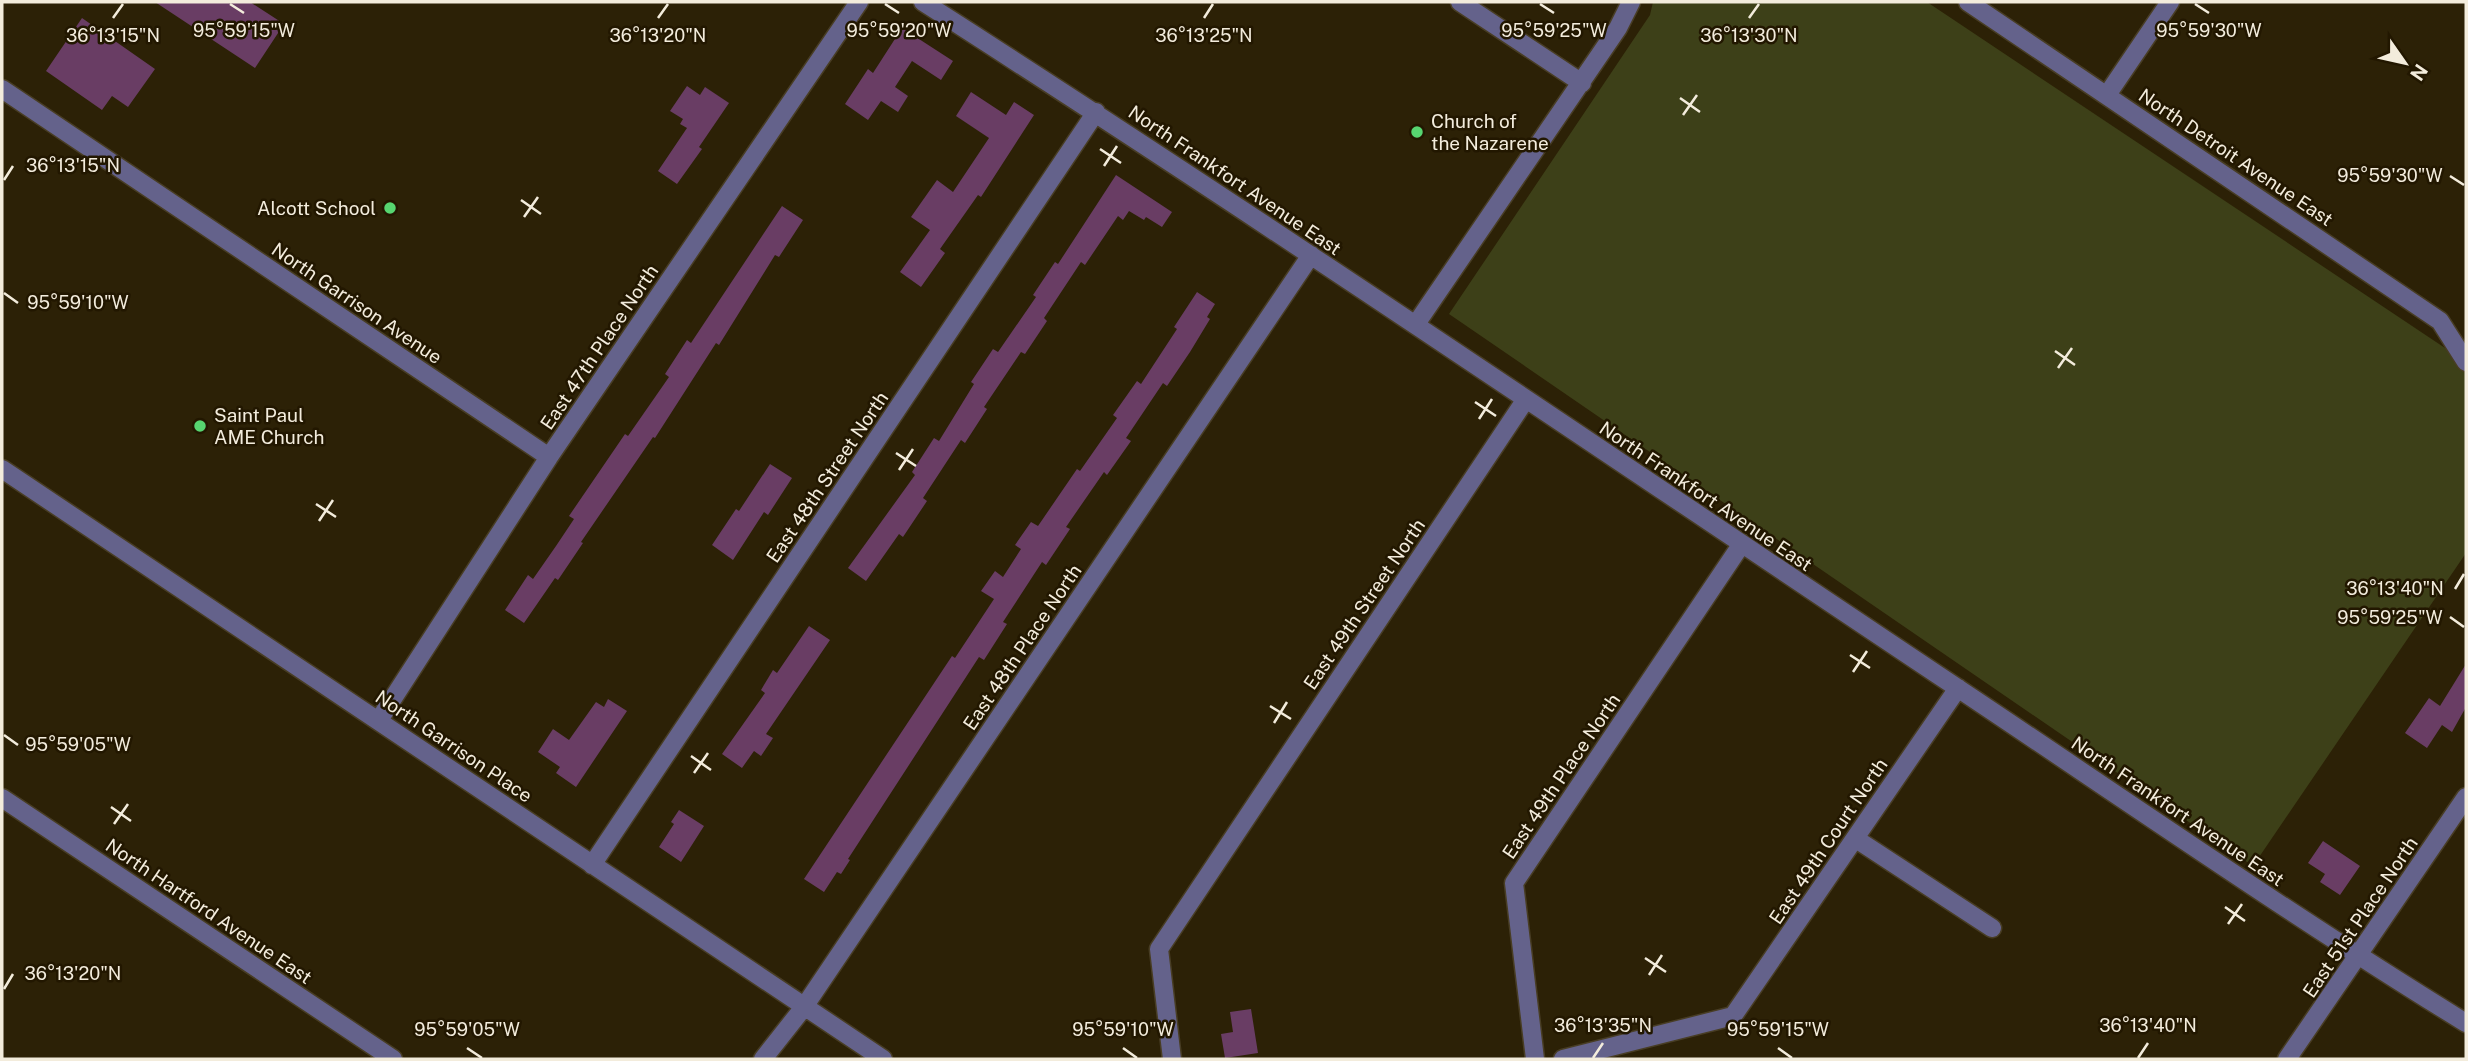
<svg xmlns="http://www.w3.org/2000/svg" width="2468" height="1061" font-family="'Public Sans',sans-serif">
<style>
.green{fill:#3d4018}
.building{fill:#693d64}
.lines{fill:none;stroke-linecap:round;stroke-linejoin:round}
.minor-casing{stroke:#483d24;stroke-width:21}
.tertiary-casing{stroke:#483d24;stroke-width:21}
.minor{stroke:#64628b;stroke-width:18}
.tertiary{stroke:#64628b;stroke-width:18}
.ticks{fill:none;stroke:#f3ecdc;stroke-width:2.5}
.poi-dot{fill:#57d570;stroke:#221700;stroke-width:2.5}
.labels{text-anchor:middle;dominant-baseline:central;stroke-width:5;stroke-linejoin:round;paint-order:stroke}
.poi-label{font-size:19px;fill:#f3ecdc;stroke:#221700;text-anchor:start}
.street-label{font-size:19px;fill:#f3ecdc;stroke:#221700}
.ticks-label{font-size:18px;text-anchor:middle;fill:#f3ecdc;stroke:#221700;stroke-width:5;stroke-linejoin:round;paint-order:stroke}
</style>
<rect width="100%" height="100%" fill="#2c2106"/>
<path class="green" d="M1653 2H1927L2466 362V553L2253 866 1449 314 1650 15Z"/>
<path class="building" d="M155 2H250L284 24 255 68Z
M82 18 155 69 128 107 112 96 102 110 46 71Z
M902 28 953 61 941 80 912 61 895 87 908 96 898 112 881 101 868 120 845 104 868 69 873 73Z
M687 86 700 95 705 87 729 103 699 147 702 149 677 184 658 171 687 128 680 124 683 119 670 111Z
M971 92 1006 115 1014 102 1034 115 981 197 978 195 940 249 945 253 921 287 900 272 930 230 911 217 937 180 953 192 989 138 956 116Z
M1116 175 1172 212 1162 227 1146 217 1144 220 1129 211 1123 220 1118 216 1085 265 1081 262 1044 318 1047 321 1025 354 1021 352 984 407 987 409 965 443 961 440 923 498 927 501 903 537 899 534 866 581 848 568 915 475 912 472 934 438 939 441 974 384 971 382 993 349 998 352 1036 297 1033 295 1055 262 1058 264Z
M782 206 803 220 779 257 775 255 719 345 716 343 655 438 653 437 581 542 583 543 558 580 555 578 524 623 505 610 528 575 533 579 556 546 574 519 569 516 625 434 628 436 669 377 665 374 687 340 691 343Z
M1197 292 1215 304 1207 317 1210 319 1190 352 1167 386 1163 383 1126 438 1131 441 1107 475 1104 472 1066 527 1070 529 1046 565 1042 562 1003 622 1007 624 984 660 979 657 848 859 850 860 841 874 837 872 824 892 804 879 952 656 955 658 994 599 981 591 995 571 1003 577 1021 549 1015 545 1031 522 1038 526 1077 469 1080 471 1117 418 1113 415 1137 381 1141 384 1177 329 1174 327Z
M770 464 792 478 768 515 764 512 733 560 712 545 736 509 739 511Z
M809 626 830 640 766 734 773 738 761 756 754 751 742 768 722 754 765 693 761 690 773 670 777 673Z
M2466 664V707L2452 732 2442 725 2427 748 2405 733 2429 698 2440 706Z
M608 699 627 711 576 787 556 773 560 767 538 752 553 729 569 740 596 702 604 707Z
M679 810 704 826 681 862 659 847 674 824 671 822Z
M2323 841 2360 866 2340 895 2320 882 2325 874 2308 863Z
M1251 1009 1258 1053 1225 1058 1221 1034 1233 1032 1230 1012Z"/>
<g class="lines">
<defs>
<path id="minor" d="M923 2C1265 221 1601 450 1938 675 2114 792 2287 913 2466 1023
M1460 2 1582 83
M1968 2 2440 321 2466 362
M2 89 549 457
M2107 95 2170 2
M1416 324 1618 28 1631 2
M2 469 883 1059
M379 720 549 457 859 2
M1856 839 1992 928
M592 865 1096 112
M763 1059 804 1007 1311 255
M1172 1059 1159 949 1526 399
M1535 1059 1514 883 1741 545
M1563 1059 1733 1016 1958 688
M2287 1059 2466 797"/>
<path id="tertiary" d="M2 798 393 1059"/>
</defs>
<use href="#minor" class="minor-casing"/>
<use href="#tertiary" class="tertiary-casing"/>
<use href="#minor" class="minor"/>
<use href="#tertiary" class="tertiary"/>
</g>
<path class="ticks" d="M230 4 244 13M885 4 899 13M1540 4 1554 13M2195 4 2209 13M113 18 123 4M658 18 668 4M1204 18 1213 4M1749 18 1759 4M1680 98 1700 112M1683 115 1697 95M1100 149 1121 163M1104 166 1117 146M2450 176 2464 185M4 180 13 166M521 200 541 214M524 217 538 197M4 293 18 303M2055 351 2075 365M2058 368 2072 348M1475 402 1496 416M1479 419 1492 399M896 453 916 466M899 470 913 449M316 504 336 517M319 521 333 500M2455 589 2464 574M2450 617 2464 627M1850 655 1870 668M1853 672 1867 651M1270 706 1291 719M1274 723 1287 702M4 735 18 745M691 756 711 770M694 773 708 753M111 807 131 821M114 824 128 804M2225 907 2245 921M2228 924 2242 904M1645 958 1666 972M1649 975 1662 955M4 989 13 974M467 1048 482 1058M1123 1048 1137 1058M1778 1048 1792 1058M1593 1058 1603 1043M2138 1058 2148 1043"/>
<g class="poi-dot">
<circle cx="1417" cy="132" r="7"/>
<circle cx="390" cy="208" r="7"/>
<circle cx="200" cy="426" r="7"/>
</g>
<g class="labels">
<g class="poi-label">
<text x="1431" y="121">Church of<tspan x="1431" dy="22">the Nazarene</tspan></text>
<text x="376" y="208" text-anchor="end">Alcott School</text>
<text x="214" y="415">Saint Paul<tspan x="214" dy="22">AME Church</tspan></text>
</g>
<g class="street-label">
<text transform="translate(2236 157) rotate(34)">North Detroit Avenue East</text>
<text transform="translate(1235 180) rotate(34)">North Frankfort Avenue East</text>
<text transform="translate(357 303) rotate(34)">North Garrison Avenue</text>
<text transform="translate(599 347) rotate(-56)">East 47th Place North</text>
<text transform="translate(827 477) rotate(-56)">East 48th Street North</text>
<text transform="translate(1706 496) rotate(34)">North Frankfort Avenue East</text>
<text transform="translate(1364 604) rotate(-56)">East 49th Street North</text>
<text transform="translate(1022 647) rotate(-56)">East 48th Place North</text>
<text transform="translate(454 746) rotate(34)">North Garrison Place</text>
<text transform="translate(1561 776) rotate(-56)">East 49th Place North</text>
<text transform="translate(2178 811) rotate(34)">North Frankfort Avenue East</text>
<text transform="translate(1828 841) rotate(-56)">East 49th Court North</text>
<text transform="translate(209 911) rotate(34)">North Hartford Avenue East</text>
<text transform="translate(2360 917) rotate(-56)">East 51st Place North</text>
</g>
</g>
<g class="ticks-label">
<text x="244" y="37">95°59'15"W</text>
<text x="899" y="37">95°59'20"W</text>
<text x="1554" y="37">95°59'25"W</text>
<text x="2209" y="37">95°59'30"W</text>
<text x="113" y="42">36°13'15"N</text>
<text x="658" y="42">36°13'20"N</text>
<text x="1204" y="42">36°13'25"N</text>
<text x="1749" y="42">36°13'30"N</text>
<text x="73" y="172">36°13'15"N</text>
<text x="2390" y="182">95°59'30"W</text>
<text x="78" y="309">95°59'10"W</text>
<text x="2395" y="595">36°13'40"N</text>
<text x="2390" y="624">95°59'25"W</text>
<text x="78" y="751">95°59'05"W</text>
<text x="73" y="980">36°13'20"N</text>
<text x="1603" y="1032">36°13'35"N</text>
<text x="2148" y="1032">36°13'40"N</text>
<text x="467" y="1036">95°59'05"W</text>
<text x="1123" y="1036">95°59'10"W</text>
<text x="1778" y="1036">95°59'15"W</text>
</g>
<rect width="2468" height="1061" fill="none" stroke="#f3ecdc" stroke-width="7"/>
<g transform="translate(2405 63) rotate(124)" stroke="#221700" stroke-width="5" paint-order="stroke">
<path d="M0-5L12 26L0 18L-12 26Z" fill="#f3ecdc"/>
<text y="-10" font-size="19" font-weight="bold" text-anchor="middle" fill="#f3ecdc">N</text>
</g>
</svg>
